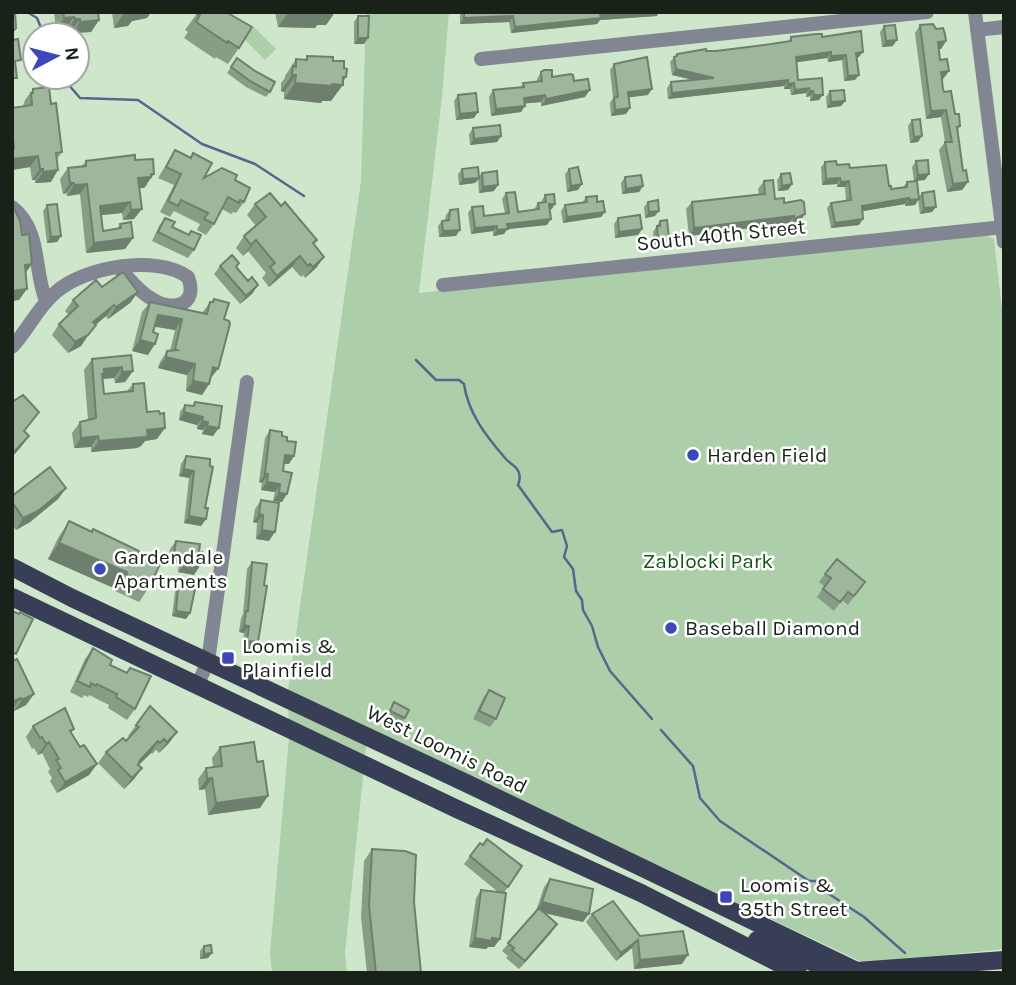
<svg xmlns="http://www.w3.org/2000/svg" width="1016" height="985" font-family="Karla,sans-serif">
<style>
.green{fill:#accea9}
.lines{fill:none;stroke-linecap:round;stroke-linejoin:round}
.stream{stroke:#58658c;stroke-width:2.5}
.minor{stroke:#828693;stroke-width:14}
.major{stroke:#383e55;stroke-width:18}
.wall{fill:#889d86}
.shaded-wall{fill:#6f7f6d}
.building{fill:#9eb69c;stroke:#6f7f6d;stroke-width:2}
.poi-dot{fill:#3b47ba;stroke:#fff;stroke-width:2.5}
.labels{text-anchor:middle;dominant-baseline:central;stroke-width:5;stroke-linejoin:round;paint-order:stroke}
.street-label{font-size:21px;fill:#182218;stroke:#fff}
.poi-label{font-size:21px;fill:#182218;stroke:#fff;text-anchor:start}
.park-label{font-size:21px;fill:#11570f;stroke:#fff}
</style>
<rect width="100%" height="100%" fill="#cee7cb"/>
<path class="green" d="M366 12H449L442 97 419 293 986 235 994 239 1004 327V949L864 963 368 728 345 953 347 973H272L270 953 289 738 288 690 361 181Z
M254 27 276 49 265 60 243 38Z"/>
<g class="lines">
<path class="stream" d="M27 12 37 18 44 35
M62 77 80 98 138 100 202 144 255 164 304 196
M416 360 436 380H459L464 384C468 413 486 436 505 458 508 462 514 465 517 469 521 474 520 480 518 485L552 532 562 530 567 546 564 557 573 569 576 591 582 600 583 610 592 626 598 647 610 671 652 719
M661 730 693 766 700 798 720 821 809 881H818L826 892 864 917 905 953"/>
<path class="minor" d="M975 12 1004 242
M977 30 1004 27
M481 59 927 12
M12 207C42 231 33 268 46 301
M443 285 1004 227
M12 347C28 330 37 308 56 292 84 267 156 254 188 277 199 306 172 312 152 299 139 292 129 278 119 268
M198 684 208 661 247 382"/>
<path class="major" d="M12 567 72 598 468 784 861 973
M12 597 457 809 641 893 798 973
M757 940 839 973
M857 971 1004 960"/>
</g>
<path class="wall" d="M54 12H98L99 20 91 32 72 33V30H67L66 28 56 29Z
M112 12H151L147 18 132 21 128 26 114 28Z
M198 12 239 48 228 64 216 57 215 59 184 38 188 32 185 30Z
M275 12H335L326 25H317L315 28 278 27Z
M460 12H523L657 16 600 20 597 24 511 33 509 22 460 24Z
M358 16 368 38 364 44H354V22Z
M920 25 946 41 941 49H939L940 60 949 71 943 79H942L943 89 960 126 958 130 963 171 968 182 962 190 947 192 939 150 945 142 941 117 926 119 915 33Z
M884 26 893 46 882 47 880 32Z
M791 37H822L859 57 857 58 855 80 844 81 842 60 828 62 827 58 796 62 798 80 822 78 819 100 810 101V96L806 97V93L791 95 790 89H784V86L668 99 667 88 671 82 695 80 672 75 670 62 677 54 706 51H716L771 44 788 42Z
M307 56 333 61 343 82 331 101H322L321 103 284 99V92L281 91V83L285 78V76L296 59 305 60Z
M237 58 255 71 270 92 266 97 246 87 227 73Z
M614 64 648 95 628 97 630 108 626 114 611 116 610 103 613 98 610 70Z
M541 72 552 77 574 81 585 97 541 106V102L525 103 521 112 491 116 489 97 493 90 521 87 523 83 537 82V79Z
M33 89 51 104 62 152 57 159 51 182 35 183V180H32L30 167 12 170V108L23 106 25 100Z
M830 91 845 101 841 106 827 108 826 97Z
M458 95 474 118 456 120 454 101Z
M912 120 918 142 910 143 908 126Z
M473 128 501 136 497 142 470 145 469 134Z
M175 150 190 157 193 153 204 178 235 180 244 202 236 213 233 212 231 214 222 209 214 224 206 235 197 230 200 224 174 211 170 217 160 212 174 185 158 178Z
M135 160 147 185 144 188H139L134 219 123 220 122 213 101 215 103 231 117 229 120 224 133 238 125 249 86 253 80 194 67 196 66 193 63 194 60 179 68 168 82 166 86 161Z
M916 161 925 180 914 181 912 167Z
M825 162 850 168 889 186 891 189 903 187 907 182 918 198 922 193 932 212 920 214 918 199 915 205 905 206V204L862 211 859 225 831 228 827 208 831 203 846 201 845 187H837V184L822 185 821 167Z
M462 169 479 176 482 173 494 191 479 193 478 180 475 183 459 185 458 174Z
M569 169 578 190 567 192 565 174Z
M781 174 792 184 788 190 778 191 777 180Z
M625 177 643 186 639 192 622 194 621 183Z
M764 181 775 199 784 203 800 222 789 227V223L689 236 686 209 692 202 759 195 758 189Z
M506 193 518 212 535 210V208L538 203 542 202V200L545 195 552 209H549L547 225 507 229 504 234 493 236V231L471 234 468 213 472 207 484 216 505 213 502 199Z
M586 197 597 202 605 212 601 217 563 223 561 211 565 205 582 203Z
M648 202 655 216 645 218 644 207Z
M255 204 281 206 317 240 314 245 324 257 316 268 305 278 303 275 301 277 292 267 269 287 262 278 266 273 248 251 243 256 236 248 244 236 256 226 247 215Z
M47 205 61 236 57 242 47 243 43 211Z
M450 210 456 236 439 237 438 226 442 221 445 220 446 215Z
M165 218 172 227 188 235 191 231 194 250 188 258 152 241 159 226Z
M618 218 642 229 638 235 615 238 614 224Z
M660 221 665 244 654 245 653 232Z
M220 266 236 268 248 281 258 285 252 294 240 304 214 274Z
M102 287 138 292 130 303 108 319 106 316 95 325 81 346 68 353 52 335 59 324 69 315 65 311 73 300Z
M214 299 210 379 209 384 202 395 186 391 187 375 158 368 160 362 167 351H170L175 330 155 326 148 355 132 351 142 312 150 302 202 313 210 302H212Z
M131 355 133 371 125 382 115 383 114 378 102 379 104 394 127 391 133 384 147 412 157 439 145 441 141 446 137 448 91 452V447L74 448 72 433 80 422 88 420 84 370 92 359Z
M195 402 222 406 213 436 202 434 203 430 197 429V425L179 420 180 412 185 405 192 406Z
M270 430 282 436 289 464H284L282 502 273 501 275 492 261 490 262 483 259 482 265 438Z
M186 456 210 466 205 508 206 519 201 526 184 523 189 478 179 476 181 464Z
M66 488 58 499 30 522 16 530 12 525V496Z
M261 500 269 541 256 539 257 523 253 522 255 509Z
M69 521 138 554 150 586 139 602 115 591 116 589 48 559 58 538Z
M176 541 194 575 178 572 179 563 168 562 170 549Z
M252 562 258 642 253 650 242 648 244 633 239 632 241 618 243 614 247 569Z
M825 574 859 590 848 605 842 600 834 611 817 597 824 586 819 582Z
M178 586 190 613 186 619 172 616 175 592Z
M93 648 110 665 126 673 130 668 135 709 127 720 108 708 109 705 89 695 88 697 84 695 82 698 70 692 85 659Z
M12 661 34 694 26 705 14 711 12 709Z
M489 690 496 719 490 727 473 719 483 698Z
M394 702 405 718 401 724 386 717Z
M136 725 177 732 169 743 159 753 156 750 152 754 151 753 139 765 142 768 134 779 124 789 98 763 106 752 126 741 130 737 128 736Z
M33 726 74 729 71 733 80 747 97 764 89 775 57 793 50 781 52 778 48 772 50 769 42 753 38 755 34 748 32 749 26 737Z
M220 747 260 808 208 815 205 789 199 790 198 779 206 768 213 767 212 758Z
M480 843 522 866 504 893 500 939 494 947H488L486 949 469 947 476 898 481 890 498 892 464 864Z
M372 849 414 902 421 973H367L361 917 364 861Z
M550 879 583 922 544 913 551 933 519 969 506 958 508 956 502 951 536 911 544 887Z
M592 914 640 936 682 964 634 969 632 948 616 961 586 922Z
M204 946 212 953 208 958 200 959V951Z"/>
<path class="shaded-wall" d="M151 12 147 18 132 21 128 26 114 28 124 13Z
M289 12H335L326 25H317L315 28 278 27Z
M627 12H659L657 16 600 20 597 24 511 33 515 27 600 14Z
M513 16 509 22 460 24 464 18Z
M74 17 66 28 56 29 64 18Z
M75 19H80L72 30H67Z
M99 20 91 32 72 33 80 22Z
M358 38H368L364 44H354Z
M897 40 893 46 882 47 886 41Z
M946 41 941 49H933L938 42Z
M831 52 827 58 792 63 796 57Z
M863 52 859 57 853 58 856 53Z
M846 55 842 60 828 62 831 56Z
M676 69 714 78 710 84 672 75Z
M949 71 943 79H936L941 72Z
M292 75H296L284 92 281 91Z
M859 75 855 80 844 81 848 76Z
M343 77H346L341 85H343L331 101H322L321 103 284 99 295 83Z
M788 80 784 86 668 99 672 93Z
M794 83 790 89H784L788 84Z
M809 88 806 93 791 95 795 90Z
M652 89 648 95 624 98 628 92Z
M590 90 585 97 541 106 546 99Z
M810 91H813L810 96 806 97Z
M545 95 541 102 520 104 524 98Z
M814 95H823L819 100 810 101Z
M845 101 841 106 827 108 831 102Z
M525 106 521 112 491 116 496 109Z
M630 108 626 114 611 116 615 110Z
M946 110 941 117 926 119 931 111Z
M478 112 474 118 456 120 460 114Z
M501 136 497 142 470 145 474 139Z
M922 136 918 142 910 143 914 137Z
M38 156 30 167 12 170V159Z
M40 169H43L35 180H32Z
M58 170 51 182 35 183 43 172Z
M151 174H154L144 188 131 189 138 178Z
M929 174 925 180 914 181 918 175Z
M479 178 475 183 459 185 463 179Z
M840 178 837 184 822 185 826 179Z
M849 181 845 187H837L841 182Z
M968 182 962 190 947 192 953 184Z
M70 183H74L66 193 63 194Z
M87 184 80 194 67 196 74 185Z
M582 184 578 190 567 192 571 186Z
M792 184 788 190 778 191 782 186Z
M498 185 494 191 479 193 483 187Z
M643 186 639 192 622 194 626 189Z
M909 198 905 204 858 212 862 206Z
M919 199 915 205 905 206 909 200Z
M130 202 122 213 93 216 100 206Z
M549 204H555L552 209 545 210Z
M936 207 932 212 920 214 924 208Z
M142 209 134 219 123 220 131 210Z
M659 211 655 216 645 218 649 212Z
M605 212 601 217 563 223 567 217Z
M805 214 800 222 789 227 794 219Z
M794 216 789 223 689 236 694 228Z
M551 219 547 225 507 229 504 234 493 236 497 230 507 224Z
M863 219 859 225 831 228 835 223Z
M497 226 493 231 471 234 475 228Z
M642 229 638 235 615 238 619 232Z
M460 230 456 236 439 237 443 231Z
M61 236 57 242 47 243 51 237Z
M133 238 125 249 86 253 94 243Z
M669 238 665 244 654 245 658 239Z
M256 240 248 251 243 256 251 245Z
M300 256 292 267 269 287 277 276Z
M324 257 316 268 305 278 313 267Z
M32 264 24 275 25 265Z
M258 285 252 294 240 304 246 296Z
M27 289 19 300 12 301V291Z
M138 292 130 303 108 319 116 307Z
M114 305 106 316 86 333 93 322Z
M158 315 182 319 175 330 150 326Z
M95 325 81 346 68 353 75 342Z
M140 340 155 344 148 355 132 351Z
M166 357 195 364 187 375 158 368Z
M122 367 114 378 100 379 104 369Z
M213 367 218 369 210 379Z
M133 371 125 382 115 383 122 372Z
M193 381 209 384 202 395 186 391Z
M184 412 203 417 197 425 179 420Z
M202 421 208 422 203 430 197 429Z
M207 426 219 428 213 436 202 434Z
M165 428 157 439 145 441 141 446 137 448 91 452 99 441 147 430Z
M29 436 21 447 12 457V454Z
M98 436 91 447 74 448 81 438Z
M285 455 294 456 289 464 279 463Z
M184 469 194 471 189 478 179 476Z
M265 474H268L262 483 259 482Z
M267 482 280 484 275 492 261 490Z
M66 488 58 499 30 522 16 530 23 518Z
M279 493 287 494 282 502 273 501Z
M259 514 263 515 257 523 253 522Z
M189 516 206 519 201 526 184 523Z
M262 530 275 532 269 541 256 539Z
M59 543 127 572 116 589 48 559Z
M174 554 185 555 179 563 168 562Z
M184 564 200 566 194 575 178 572Z
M176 611 190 613 186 619 172 616Z
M244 625 249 626 244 633 239 632Z
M247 641 258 642 253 650 242 648Z
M34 694 26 705 14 711 22 700Z
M21 698 12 709V704L14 701Z
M177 732 169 743 159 753 167 742Z
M158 741 151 753 132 771 140 760Z
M49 742 42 753 38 755 46 744Z
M97 764 89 775 57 793 65 782Z
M142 768 134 779 124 789 132 778Z
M212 778 205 789 199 790 207 779Z
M268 796 260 808 208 815 216 803Z
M542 902 589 914 583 922 536 911Z
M557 924 551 933 519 969 525 961Z
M475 938H492L500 939 494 947H488L486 949 469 947Z
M638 940 632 948 616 961 621 953Z
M212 953 208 958 200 959 204 954Z
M688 955 682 964 634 969 640 960Z"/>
<path class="building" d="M12 12H15L16 28 12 32Z
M63 12H98L99 20 80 22V19H75L74 17 64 18Z
M198 12H226L252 27 239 48 228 41 227 43 196 22 200 15 197 14Z
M464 12 523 13 627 12 600 14 601 18 515 27 513 16 464 18Z
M358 16H369L368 38H358Z
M933 24 936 29 943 28 945 34 946 41 938 42 940 60 947 59 949 71 941 72 943 89 944 92 951 91 955 114H959L960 126 957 127 963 171 966 170 968 182 953 184 945 142H952L946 110 931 111 920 25Z
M895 25 897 40 886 41 884 26Z
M861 31 863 52 856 53 859 75 848 76 846 55 831 56V52L796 57 798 80 822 78 823 95H814L813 91H810L809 88 795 90 794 83 788 84V80L672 93 671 82 714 78 676 69 674 57 677 56V54L706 49V51H716L771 44 791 41V37L816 34H822V37Z
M18 39 21 60 15 61 17 78H12V40Z
M307 56 333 57V61H344V68L347 69 346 77H343V85L332 84V86L295 83 296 75H292L293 66 296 67V59L307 60Z
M647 57 652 89 628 92 630 108 615 110 614 98 618 97 614 64Z
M237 58 255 71 275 82 270 92 250 81 231 67Z
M544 70H552V77L571 74 573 75 574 81 588 79 590 90 546 99 545 95 524 98 525 106 496 109 493 90 524 87 523 83 542 81 541 72Z
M49 87 51 104 56 103 62 152 56 153 58 170 43 172V169H40L38 156 12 159V149L14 148 12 131V108L32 105 31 93H33V89Z
M844 90 845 101 831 102 830 91Z
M476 93 478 112 460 114 458 95Z
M920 119 922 136 914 137 912 120Z
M500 125 501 136 474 139 473 128Z
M175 150 191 158 193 153 212 163 204 178 222 168 237 175 235 180 250 188 244 202 240 200 239 203 228 197 214 224 204 219 208 213 181 200 178 206 168 201 181 174 166 167Z
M135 155V160L153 159 154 174H151V177L138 178 142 209 131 210 130 202 100 206 103 231 121 228 120 224 131 222 133 238 94 243 87 184 74 185V183H70L68 168 86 166V161Z
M928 160 929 174 918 175 916 161Z
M836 161 837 165 849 164 850 168 886 165 889 186H891V189L907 187V182L917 181 919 199 909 200V198L862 206 863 219 835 223 831 203 851 200 849 181 841 182 840 178 826 179 825 162Z
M478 167 479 178 463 179 462 169Z
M578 167 582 184 571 186 569 169Z
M497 171 498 185 483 187 482 173Z
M790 173 792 184 782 186 781 174Z
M641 175 643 186 626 189 625 177Z
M773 180 775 199 784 198V203L801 200 804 202 805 214 794 219V216L694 228 692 202 765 194 764 181Z
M934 191 936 207 924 208 922 193Z
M515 192 518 212 539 209 538 203 546 202 545 195 554 194 555 204H549L551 219 507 224 508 229 497 230V226L475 228 472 207 483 206 484 216 509 213 506 193Z
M270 193 281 206 285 202 317 240 313 243 324 257 313 267 310 264 308 266 300 256 277 276 270 267 275 263 256 240 251 245 244 236 266 217 255 204Z
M597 196V202L603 201 605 212 567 217 565 205 587 202 586 197Z
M658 200 659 211 649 212 648 202Z
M57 204 61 236 51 237 47 205Z
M458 209 460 230 443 231 442 221 449 220 450 210Z
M12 210H15L20 221 22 235 29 234 32 264 25 265 27 289 12 291Z
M640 215 642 229 619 232 618 218Z
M165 218 175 222 172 227 189 235 191 231 201 235 194 250 158 232Z
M667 220 669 238 658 239 657 226H660V221Z
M232 255 239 263 236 267 248 281 252 277 258 285 246 296 220 266Z
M123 272 138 292 116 307 114 305 93 322 96 325 88 335 75 342 59 324 78 306 73 300 96 280 102 287Z
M214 299 229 303 224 319 229 321 230 324 219 366 218 369 213 367 209 384 193 381 195 364 166 357 167 351 177 350 175 349 182 319 158 315 153 332 158 334 155 344 140 340 150 302 207 314 210 302H213Z
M131 355 133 371 122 372V367L104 369V374H102L104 394 133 391V384L144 383 147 412 159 411 160 414 164 413 165 428 147 430 148 436 145 437 99 441 98 436 81 438 80 422 96 418 92 359Z
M23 395 39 412 24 431 29 436 12 454V402Z
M195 402 222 406 219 428 207 426 208 422 202 421 203 417 184 412 185 405 194 406Z
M270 430 282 432V436L287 437V441L296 442 294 456 285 455 283 471 292 473 287 494 279 493 280 484 267 482 268 474H265Z
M186 456 210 459V466L213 467 205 508H208L206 519 189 516 194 471 184 469Z
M50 467 66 488 38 511 23 518 12 502V496Z
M261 500 279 503 275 532 262 530 263 515 259 514Z
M69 521 92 532 93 529 139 551 138 554 160 564 150 586 126 574 127 572 59 543Z
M176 541 200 544 199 552H202L200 566 184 564 185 555 174 554Z
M837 559 865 582 854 596 848 592 840 602 823 589 831 578 825 574Z
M252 562 267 564 264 585 267 586 258 642 247 641 249 626 244 625 246 611H248Z
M178 586 195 589 190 613 176 611Z
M12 611 19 614 20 612 33 619 16 654 12 652Z
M93 648 112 660 110 665 127 673 130 668 151 676 135 709 116 697 117 694 97 684 96 686 91 683 90 687 77 681Z
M17 659 34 694 22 700 21 698 14 701 12 697V661Z
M489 690 505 698 496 719 479 711Z
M394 702 409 710 405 718 390 711Z
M150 706 177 732 167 742 164 739 160 743 158 741 140 760 138 765 142 768 132 778 106 752 123 738 126 741 139 727 136 725Z
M65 708 74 729 70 731 80 747 84 745 97 764 65 782 58 770 61 768 56 760 59 759 49 742 46 744 42 737 40 738 33 726Z
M254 742 257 762 263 761 268 796 216 803 212 778 207 779 206 768 222 766 220 747Z
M487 839 522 866 508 887 470 856 480 843 483 845Z
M372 849 405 851 416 855 414 902 421 973H376L369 906Z
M550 879 593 889 589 914 542 902Z
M481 890 506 893 500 939 492 938V941L475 938Z
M613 901 640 936 683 931 688 955 640 960 638 940 621 953 592 914Z
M539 908 557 924 525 961 512 950 514 948 508 943Z
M211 945 212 953 204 954V946Z"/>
<g class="poi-dot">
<circle cx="693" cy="455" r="7"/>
<circle cx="100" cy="569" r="7"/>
<circle cx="671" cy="628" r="7"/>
<rect x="221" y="651" width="14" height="14" rx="3.5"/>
<rect x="719" y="890" width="14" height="14" rx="3.5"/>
</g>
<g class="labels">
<g class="street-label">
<text transform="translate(721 235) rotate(-6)">South 40th Street</text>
<text transform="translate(447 749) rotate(26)">West Loomis Road</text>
</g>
<g class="poi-label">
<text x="707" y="455">Harden Field</text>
<text x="114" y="557">Gardendale<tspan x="114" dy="24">Apartments</tspan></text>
<text x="685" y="628">Baseball Diamond</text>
<text x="242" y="646">Loomis &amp;<tspan x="242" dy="24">Plainfield</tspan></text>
<text x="740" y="885">Loomis &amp;<tspan x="740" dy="24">35th Street</tspan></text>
</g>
<g class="park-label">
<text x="708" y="561">Zablocki Park</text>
</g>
</g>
<rect width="1016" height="985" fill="none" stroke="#182218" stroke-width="28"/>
<g transform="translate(56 56) rotate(83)"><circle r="33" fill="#ffffff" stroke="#a3a7a3" stroke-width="2"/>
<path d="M0-5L12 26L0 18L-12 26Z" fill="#3b47ba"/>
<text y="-10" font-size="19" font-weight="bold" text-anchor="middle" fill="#182218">N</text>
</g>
</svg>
